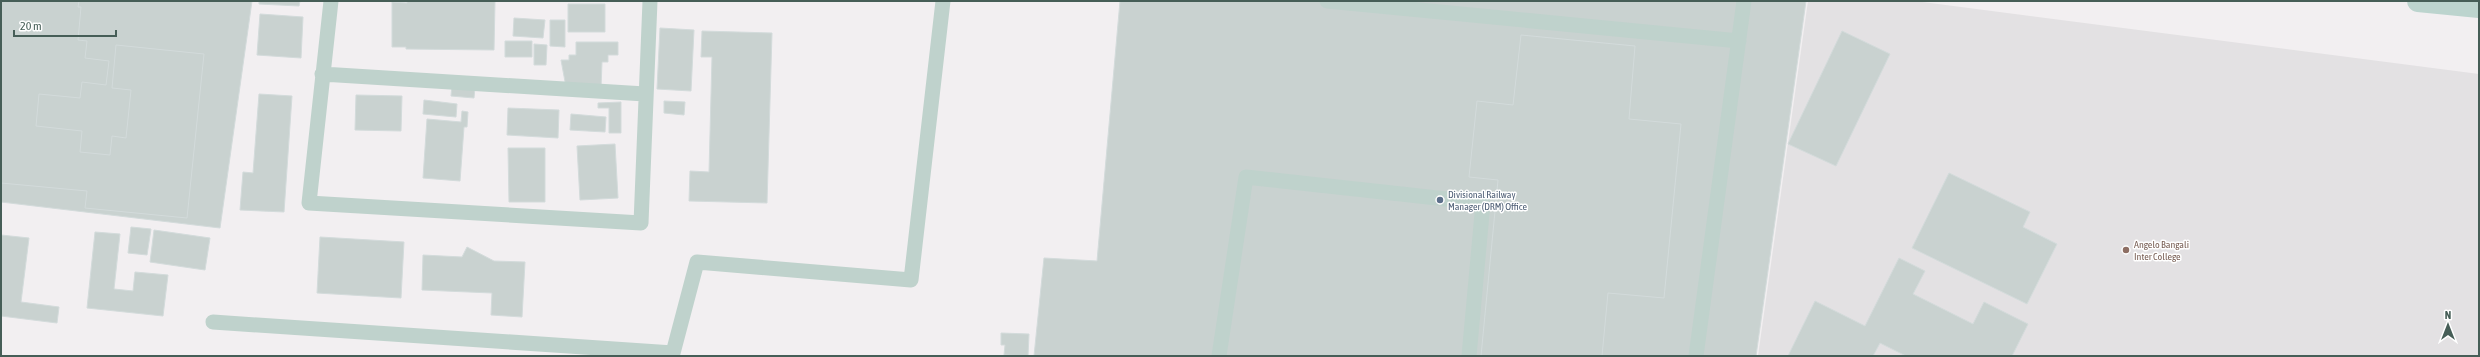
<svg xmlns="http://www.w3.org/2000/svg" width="2480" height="357" font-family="'Asap Condensed',sans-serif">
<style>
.education{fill:#e3e1e3}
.building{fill:#c9d2d0;stroke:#d3dbdb}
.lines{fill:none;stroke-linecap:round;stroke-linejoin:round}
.service{stroke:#bfd2cc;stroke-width:15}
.secondary{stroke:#bcd4ce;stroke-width:22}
.service-dot{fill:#5c6f8a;stroke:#fff;stroke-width:1.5}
.education-dot{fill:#8d6e63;stroke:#fff;stroke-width:1.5}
.labels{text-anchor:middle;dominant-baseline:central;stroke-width:3;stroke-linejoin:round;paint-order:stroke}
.service-label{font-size:10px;fill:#4e5e75;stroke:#fff;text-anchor:start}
.education-label{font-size:10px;fill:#785e54;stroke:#fff;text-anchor:start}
</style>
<rect width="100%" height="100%" fill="#f2eff1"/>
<path class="education" d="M1808 1H1915L2479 74V356H1758Z"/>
<path class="building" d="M1 1H79L78 7H81L78 40 87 41 85 58 109 61 106 85 82 82 80 98 39 94 36 126 82 131 80 152 110 155 112 136 126 138 131 90 112 88 116 45 204 54 187 218 85 208 87 191 1 183Z
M1 1H252L220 228 1 202Z
M259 1H300L299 6 259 4Z
M407 1H495L494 50 406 49V47H392V2L407 3Z
M1120 1H1806L1756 356H1034L1044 258 1097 261Z
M568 4H605V32H568Z
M260 14 303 17 301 58 257 55Z
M514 18 545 20 543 38 513 36Z
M550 20H565V47L550 46Z
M660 28 694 30 691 91 657 89Z
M702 31 772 33 767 203 689 201 690 171 709 172 712 57H701Z
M1842 31 1890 54 1836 166 1788 144Z
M1521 35 1635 46 1629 119 1681 124 1664 298 1608 293 1602 356H1481L1498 180 1469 177 1477 101 1513 105Z
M505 41H532V57H505Z
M576 42H618V55H608V62H602L601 88 566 87 561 60H569V55H576Z
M534 44 547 45 546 65H534Z
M452 85 475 87 474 98 451 96Z
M259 94 292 96 284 212 240 210 243 172 253 173Z
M356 95 402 96 401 131 355 130Z
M424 100 457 104 456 117 423 114Z
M664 101 685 102 684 115 664 113Z
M621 102V133H609V108H598V103Z
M508 108 559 110 558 138 507 135Z
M462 111 468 112 467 127H464L460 181 423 178 427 119 461 122Z
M571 114 606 117 605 132 570 130Z
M615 144 618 198 580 200 577 146Z
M508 148H545V202H509Z
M1949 173 2030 212 2023 227 2057 244 2027 304 1912 248Z
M131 227 151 229 147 255 128 253Z
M154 230 210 238 205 270 150 262Z
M95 232 120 234 114 289 133 291 135 272 168 275 163 316 87 308Z
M1 235 29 238 21 302 59 307 57 323 1 316Z
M320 237 404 242 401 298 317 293Z
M467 247 494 261 525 262 522 317 491 315 492 293 422 290 423 255 462 257Z
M1899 258 1925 271 1913 294 1973 324 1984 302 2028 324 2012 356H1906L1880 343 1873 356H1788L1815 301 1865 326Z
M1001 333 1029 334 1028 356 1004 355 1005 345H1001Z"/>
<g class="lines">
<path class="service" d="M331 1 309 203 641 223 650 1
M1327 1 1739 41
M322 74 645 94
M213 322 673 353 697 262 911 280 943 1
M1219 356 1246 177 1483 203 1469 356
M1696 356 1744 1"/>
<path class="secondary" d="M2418 1 2479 7"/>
</g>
<circle class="service-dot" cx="1440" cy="200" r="4"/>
<circle class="education-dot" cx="2126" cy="250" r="4"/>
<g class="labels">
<g class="service-label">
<text x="1448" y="194">Divisional Railway<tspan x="1448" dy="12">Manager (DRM) Office</tspan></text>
</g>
<g class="education-label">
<text x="2134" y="244">Angelo Bangali<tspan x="2134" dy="12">Inter College</tspan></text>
</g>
</g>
<rect width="2480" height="357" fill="none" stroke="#465e57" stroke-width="4"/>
<g transform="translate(2448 325)" stroke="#ffffff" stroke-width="3" paint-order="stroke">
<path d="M0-3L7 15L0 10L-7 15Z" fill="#465e57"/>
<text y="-6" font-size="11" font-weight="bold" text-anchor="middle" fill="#465e57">N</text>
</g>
<path d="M14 30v6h102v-6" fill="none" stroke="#465e57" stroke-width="2"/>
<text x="20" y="30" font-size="12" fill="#465e57" stroke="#ffffff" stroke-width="3" paint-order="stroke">20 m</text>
</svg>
